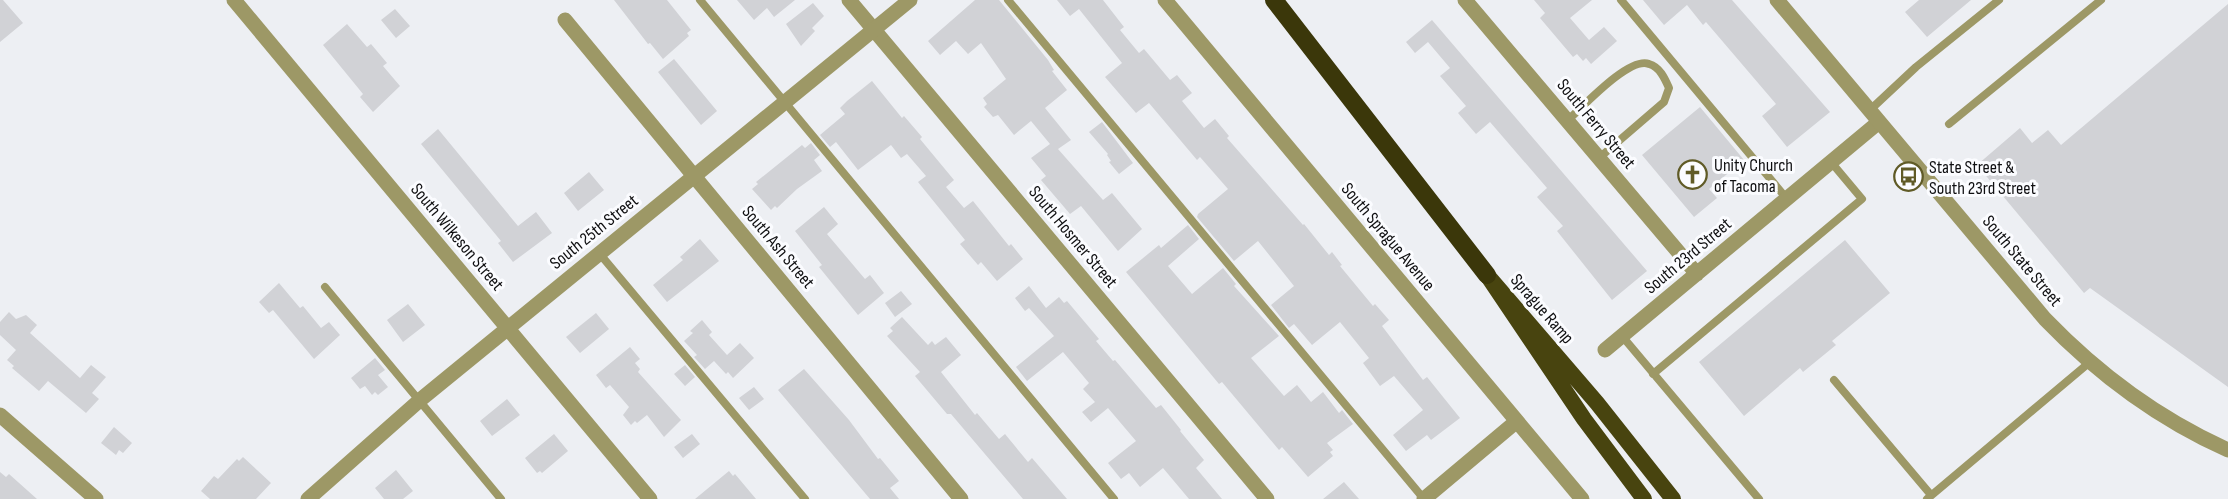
<svg xmlns="http://www.w3.org/2000/svg" width="2228" height="499" font-family="'Sofia Sans Condensed',sans-serif">
<style>
.building{fill:#d1d2d6}
.lines{fill:none;stroke-linecap:round;stroke-linejoin:round}
.service{stroke:#9d9866;stroke-width:8}
.minor{stroke:#9d9866;stroke-width:15}
.tertiary{stroke:#9d9866;stroke-width:15}
.trunk{stroke:#48440f;stroke-width:16}
.motorway{stroke:#3b370a;stroke-width:18}
.labels{text-anchor:middle;dominant-baseline:central;stroke-width:6;stroke-linejoin:round;paint-order:stroke}
.street-label{font-size:18px;fill:#0f0f11;stroke:#fbfcff}
.poi-label{font-size:18px;fill:#0f0f11;stroke:#fbfcff;text-anchor:start}
</style>
<rect width="100%" height="100%" fill="#edeff3"/>
<path class="building" d="M0 0H3L23 23 0 42Z
M614 0H667L691 30 687 33 689 36 663 59 650 43 648 44Z
M737 0H795L774 17 767 8 754 20Z
M975 0H999L1048 60 1054 70 1052 71 1067 90 1045 108 1071 140 1058 149 1103 200 1112 193 1142 229 1118 251 1081 206 1070 214 1041 180 1046 176 1031 158 1050 144 1031 121 1014 135 998 115 993 117 984 107 987 104 983 98 1006 79 981 43 968 54 956 41 940 55 928 41Z
M1057 0H1103L1124 27 1120 30 1139 53 1144 49 1170 80 1177 75 1192 93 1182 101 1204 128 1215 119 1229 136 1227 138 1303 225 1304 224 1329 255 1332 252 1342 265 1340 266 1373 306 1375 304 1389 320 1382 326 1423 380 1427 377 1460 418 1431 440 1427 435 1406 451 1393 435 1423 410 1394 376 1380 386 1363 363 1369 358 1340 322 1312 345 1294 324 1289 328 1271 305 1294 286 1258 241 1234 261 1197 217 1198 214 1228 189 1200 157 1197 160 1149 103 1136 113 1105 77 1122 63 1079 9 1070 16Z
M1534 0H1592L1570 18 1589 40 1604 27 1617 41 1591 64 1586 58 1583 61 1577 54 1573 57 1540 18 1545 13Z
M1643 0H1732L1830 112 1787 147 1762 116 1776 104 1706 22 1703 25 1687 5 1664 25Z
M1919 0H1971L1927 37 1905 12Z
M813 3 824 16 812 28 815 31 801 46 786 24Z
M2228 4V387L2090 288 2084 293 1977 165 2020 128 2032 143 2048 130 2061 145Z
M395 9 410 26 396 38 381 20Z
M1432 20 1647 271 1612 300 1557 231 1563 226 1537 197 1547 188 1490 122 1476 134 1458 113 1466 106 1440 76 1450 68 1428 42 1415 53 1406 42Z
M347 24 367 47 371 44 387 63 383 66 400 86 373 112 360 97 363 94 323 45Z
M674 59 717 111 701 125 658 72Z
M872 81 902 118 904 116 922 137 920 139 954 180 946 187 964 208 973 201 1009 246 1011 244 1023 259 997 281 981 262 978 265 960 244 965 240 918 182 926 176 907 154 901 158 891 145 858 170 836 142 830 147 820 135 845 114 840 108 847 101Z
M1700 107 1744 160 1709 189 1717 198 1694 217 1642 155Z
M1102 122 1133 163 1119 174 1109 162 1111 161 1107 155 1108 154 1089 132Z
M438 129 518 226 536 212 552 233 513 262 498 243 501 241 421 144Z
M811 143 820 155 814 160 822 171 797 189 777 208 775 206 771 210 752 189 758 184 756 182 802 145 805 148Z
M589 172 604 190 578 211 564 193Z
M824 207 838 224 827 234 865 279 870 275 884 293 858 315 819 267 822 265 795 231Z
M1188 225 1199 239 1168 266 1192 294 1223 268 1236 284 1234 286 1279 336 1251 358 1284 396 1297 385 1311 402 1323 392 1339 413 1342 410 1353 424 1327 443 1333 450 1330 452 1333 456 1308 477 1282 447 1279 450 1222 382 1219 384 1126 272 1159 245 1161 248Z
M700 239 719 261 667 302 653 285 683 260 680 257Z
M1845 240 1890 293 1832 341 1836 345 1803 372 1800 368 1744 416 1699 362Z
M279 283 300 308 303 306 321 328 329 322 340 335 314 359 273 310 269 313 259 302Z
M1029 286 1046 308 1059 297 1064 303 1067 301 1099 339 1096 341 1113 361 1115 360 1156 408 1161 405 1181 430 1180 431 1204 460 1196 468 1222 499H1189L1163 468 1140 487 1129 473 1121 479 1108 463 1136 441 1108 408 1091 422 1082 412 1095 402 1083 389 1089 383 1063 352 1027 381 1016 367 1054 336 1029 308 1025 311 1015 298Z
M901 291 912 304 895 317 885 303Z
M408 304 425 325 403 342 387 320Z
M9 312 16 319 26 315 37 325 30 333 80 378 91 365 106 377 92 393 99 399 86 413 48 381 39 391 12 368 14 366 7 360 16 350 0 335V322Z
M596 313 609 329 580 353 566 337Z
M902 317 928 345 932 341 935 345 946 337 961 355 941 372 975 415 977 413 999 439 1005 434 1028 462 1032 458 1067 499H1023L951 414H947L915 376 920 372 887 336 893 331 890 328Z
M702 320 712 332 709 335 727 355 740 343 754 358 733 378 728 372 726 374 714 361 705 369 694 357 697 355 684 341 693 333 690 331Z
M630 347 640 359 635 363 640 369 638 372 681 420 664 437 647 415 637 423 635 421 631 425 623 415 629 407 610 385 606 388 596 375Z
M375 358 385 370 378 375 388 387 378 395 375 392 372 395 365 386 360 389 351 378Z
M685 365 695 377 685 386 674 374Z
M804 369 849 420 878 459 880 458 899 481 890 488 899 499H870L778 390Z
M754 387 764 399 749 410 739 398Z
M507 399 520 415 492 436 480 421Z
M114 427 132 443 123 453 119 450 116 455 101 443Z
M554 434 568 451 542 473 540 471 537 473 525 458Z
M692 434 700 444 683 458 674 447Z
M243 457 271 483 256 499H210L201 491 214 476 218 479 237 459 239 461Z
M396 470 413 491 403 499H384L375 488Z
M729 471 733 476 735 474 756 499H695Z
M0 472 6 477 9 474 37 499H0Z
M1344 482 1359 499H1323Z"/>
<g class="lines">
<path class="service" d="M700 0 1114 499
M1008 0 1424 499
M1621 0 1787 199
M1870 110 1916 67 1999 0
M1567 121C1582 108 1629 56 1649 64 1660 67 1665 79 1669 88L1664 102 1599 158
M1949 124 2101 0
M599 253 805 499
M325 287 501 499
M1622 336 1759 499
M1653 374 1862 199 1831 162
M1834 380 1931 495
M1927 499 2090 362"/>
<path class="minor" d="M849 0 1267 499
M1165 0 1582 499
M1465 0 1697 274
M565 20 961 499
M1605 350 1879 122
M0 415 96 499
M1424 499 1517 421"/>
<path class="tertiary" d="M234 0 650 499
M1777 0 2045 319C2098 374 2159 419 2228 450
M308 499 420 400 910 0"/>
<path class="trunk" d="M1644 499 1584 419 1487 275 1597 403 1673 499"/>
<path class="motorway" d="M1274 0 1487 275"/>
</g>
<defs>
<symbol id="church-ring" viewBox="-11 -11 22 22"><circle r="9.5" fill="#fbfcff" stroke="#605b27" stroke-width="1.5"/><path d="M-1.2-6h2.4v3.5h3.3v2.4h-3.3V6h-2.4V-.1h-3.3v-2.4h3.3Z" fill="#605b27"/></symbol>
<symbol id="bus-ring" viewBox="-11 -11 22 22"><circle r="9.5" fill="#fbfcff" stroke="#605b27" stroke-width="1.5"/><path d="M-5-6H5V4H4V6H2V4H-2V6H-4V4H-5ZM-3.5-4V0h7V-4ZM-3.5 1.2v1.5H-2V1.2ZM2 1.2v1.5H3.5V1.2Z" fill="#605b27"/></symbol>
</defs>
<g fill-rule="evenodd">
<use href="#church-ring" x="1676" y="158" width="33" height="33"/>
<use href="#bus-ring" x="1892" y="160" width="33" height="33"/>
</g>
<g class="labels">
<g class="street-label">
<text transform="translate(1596 124) rotate(50)">South Ferry Street</text>
<text transform="translate(594 232) rotate(-39)">South 25th Street</text>
<text transform="translate(457 237) rotate(50)">South Wilkeson Street</text>
<text transform="translate(1073 237) rotate(50)">South Hosmer Street</text>
<text transform="translate(1388 237) rotate(50)">South Sprague Avenue</text>
<text transform="translate(778 247) rotate(50)">South Ash Street</text>
<text transform="translate(1688 256) rotate(-40)">South 23rd Street</text>
<text transform="translate(2022 261) rotate(50)">South State Street</text>
<text transform="translate(1542 309) rotate(49)">Sprague Ramp</text>
</g>
<g class="poi-label">
<text x="1714" y="165">Unity Church<tspan x="1714" dy="21">of Tacoma</tspan></text>
<text x="1929" y="167">State Street &amp;<tspan x="1929" dy="21">South 23rd Street</tspan></text>
</g>
</g>
</svg>
